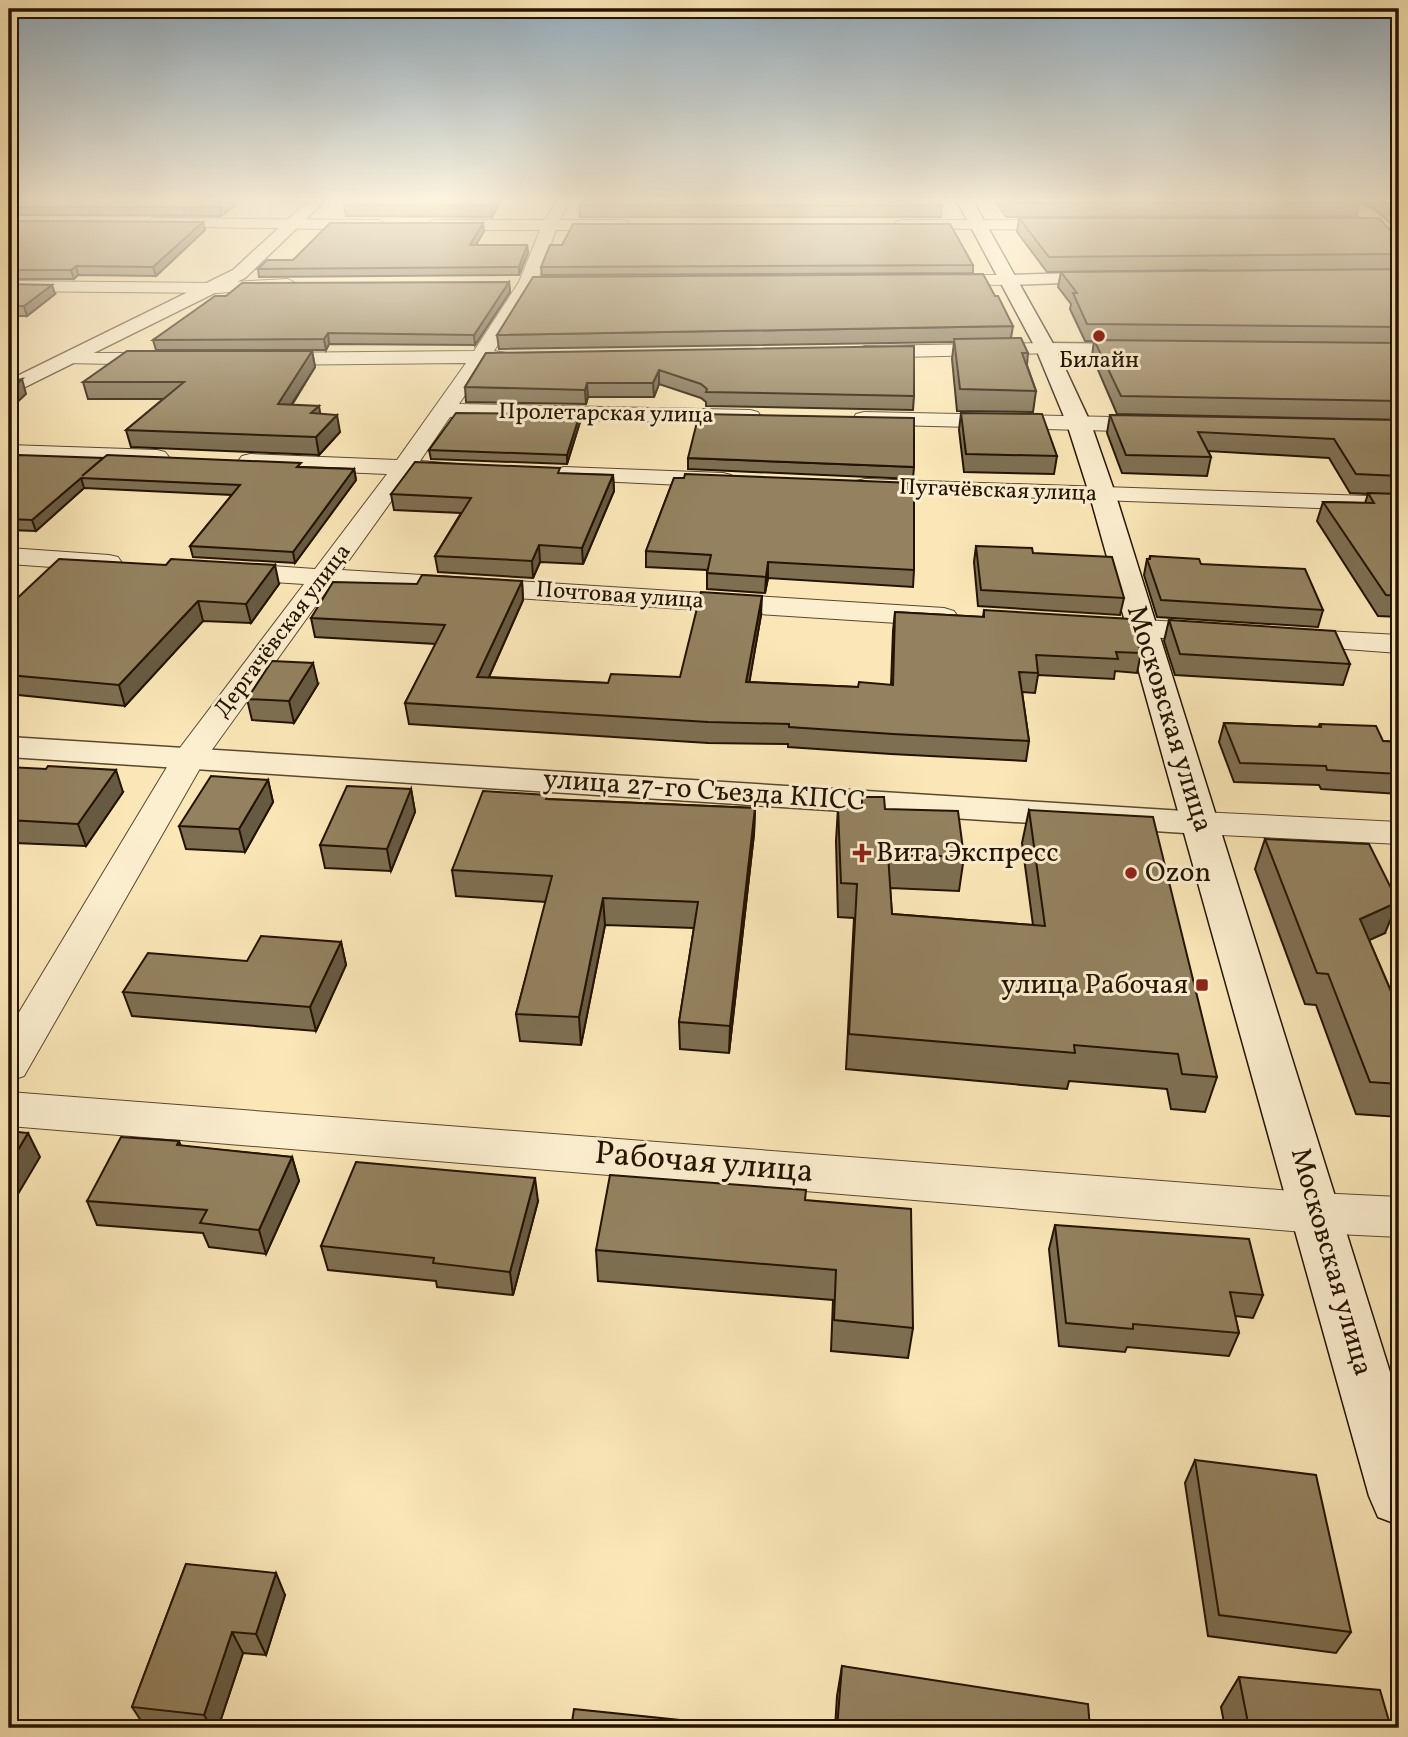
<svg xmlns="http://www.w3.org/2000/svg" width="1408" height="1737" font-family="Vollkorn,serif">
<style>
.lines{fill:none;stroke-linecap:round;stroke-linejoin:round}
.minor-casing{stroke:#5a482e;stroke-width:2}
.tertiary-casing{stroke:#5a482e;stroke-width:3}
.secondary-casing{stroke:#241300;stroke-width:3}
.minor{fill:#fcefd0;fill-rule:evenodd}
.tertiary{fill:#fcefd0;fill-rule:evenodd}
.secondary{fill:#fcefd0;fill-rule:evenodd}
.wall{fill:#7e6f52;stroke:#241300;stroke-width:2}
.shaded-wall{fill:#675a42;stroke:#241300;stroke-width:2}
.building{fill:#93815f;stroke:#241300;stroke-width:2}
.poi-dot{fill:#8f2418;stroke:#fcefd0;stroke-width:2.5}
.labels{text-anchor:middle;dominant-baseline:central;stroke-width:6;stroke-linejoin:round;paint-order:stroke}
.far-poi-label{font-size:23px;fill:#241300;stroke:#fcefd0}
.far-street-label{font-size:23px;fill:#241300;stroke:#fcefd0}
.street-label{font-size:28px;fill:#241300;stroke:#fcefd0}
.poi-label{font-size:28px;fill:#241300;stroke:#fcefd0;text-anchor:start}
.near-street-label{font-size:33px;fill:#241300;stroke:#fcefd0}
</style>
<rect width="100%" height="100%" fill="#fae6b7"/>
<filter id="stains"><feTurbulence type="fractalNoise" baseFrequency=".00286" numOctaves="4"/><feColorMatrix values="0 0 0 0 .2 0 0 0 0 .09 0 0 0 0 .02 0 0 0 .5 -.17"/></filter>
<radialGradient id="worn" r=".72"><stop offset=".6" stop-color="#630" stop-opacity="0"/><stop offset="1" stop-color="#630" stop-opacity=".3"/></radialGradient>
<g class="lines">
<defs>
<path id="minor" d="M565 201 568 205 560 220H624L632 225 624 230H556L537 282 494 351 506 353 509 357 506 361 487 363 459 404 750 410 758 412 761 417 758 422 750 424 450 417 420 461 469 465 473 470 469 475H410L342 570 944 608 954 611 958 617 954 623 944 626 330 586 206 758 24 1076 9 1081V1029L173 757 304 584 227 579 217 577 214 571 217 565 227 563 315 569 387 474 250 468 242 466 238 461 242 456 250 454 397 460 466 363 263 365 256 363 253 359 256 355 263 353 474 351 519 282 540 230H433L425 225 433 220H545L556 202Z
M153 218 379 220 387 225 379 230 147 226 145 223Z
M902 220H1068L1076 225 1068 230 896 228 894 225 896 222Z
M937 275H1008L1017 280 1008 285 931 284 928 280Z
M288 279 297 284 294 288 215 293 9 291V281L215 283Z
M1046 343 1053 345 1056 349 1053 353 865 358 858 356 855 352 858 348 865 346Z
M71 353H166L173 355 176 359 173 363 166 365 64 363 61 359 64 355Z
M864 412 1159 418 1167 420 1170 425 1167 430 1159 432 856 424 853 419 856 414Z
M9 445 157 450 165 452 169 457 165 462 157 464 9 459Z
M564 467 723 473 731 475 735 480 731 485 723 487 556 479 552 474 556 469Z
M865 479 1399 497V511L856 491 853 486 856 481Z
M9 548 109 555 118 557 122 563 118 569 109 571 9 564Z
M1107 618 1216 624 1226 627 1231 633 1226 639 1216 642 1097 633 1093 627 1097 621Z
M1288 629 1399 635V653L1278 644 1273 638 1278 632Z
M1200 812 1399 822V844L1200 834 1188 831 1182 823 1188 815Z
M9 1092 1317 1193 1399 1197V1237L1317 1233 9 1126Z"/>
<path id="tertiary" d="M308 201H325L245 278 9 395V380L233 270Z
M1339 201C1366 201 1381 214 1399 234V249L1393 248 1375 227Z
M1111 272 1117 273 1120 277 1117 281 1008 285 999 280 1008 275Z
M1046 343 1145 344 1152 346 1155 350 1152 354 1145 356 1039 353 1036 349 1039 345Z
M9 737 1200 812 1213 815 1218 823 1213 831 1200 834 9 757Z"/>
<path id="secondary" d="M957 201H973L1056 349 1091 424 1116 496 1399 1401V1525L1378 1517 1369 1496 1090 496 1067 424 1036 349Z"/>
</defs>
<use href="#minor" class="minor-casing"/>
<use href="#tertiary" class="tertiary-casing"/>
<use href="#secondary" class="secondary-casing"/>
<use href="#minor" class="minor"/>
<use href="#tertiary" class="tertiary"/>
<use href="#secondary" class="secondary"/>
</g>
<path class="wall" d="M9 201H241L221 216 9 215Z
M501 201 492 217 346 216 344 205Z
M995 201H1358L1360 203 1356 216 1006 217Z
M1360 201H1399V231L1374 208Z
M579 206H942L941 217H580Z
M1019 218 1399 236V420L1117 414 1092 356 1094 341H1085L1070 309 1071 304 1058 287 1061 272 1208 270 1047 272 1017 232Z
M9 221 203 222 205 230 156 276 78 275 74 279H9Z
M484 231 476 245H527L528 253 519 275 259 277 258 269 293 260Z
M562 245 973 265V273L542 275 541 267Z
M509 282 510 292 475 345 329 344 326 350H156L153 340 226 296Z
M9 284 55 294 27 316H9Z
M1013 326 1011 338 1028 353 1027 365 1036 391 1033 412 957 411 952 359 954 342 499 349 497 335Z
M312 351 315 367 292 405 320 414 340 432 319 455 131 447 126 430 163 399H88L83 382Z
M486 353 914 396 913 410 706 406V402L701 398 659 384 654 397H588L586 404 466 402 465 387Z
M961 413 1057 456 1054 474 964 472 959 430Z
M1110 415 1399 420V617L1378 616 1317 521 1323 502 1365 503 1368 494 1350 493 1329 458 1208 451 1211 457 1207 476 1122 473 1107 433Z
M580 422 567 464 431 459 429 450Z
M688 458 914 467 913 479 688 469Z
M9 462 301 467 354 469 356 480 295 563 193 557 190 546 232 495 84 488 36 531 9 530Z
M561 474 613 475 614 491 583 564 540 562 533 578 438 572 435 556 461 513 394 510 391 494Z
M674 478 914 570 913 587 768 578 765 593 707 589V570L646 567V551Z
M976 546 1124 598 1120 615 978 606 974 562Z
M1150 556 1201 564 1323 610 1318 627 1157 617 1144 575 1147 559H1149Z
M166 565 279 584 251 623 203 621 125 706 9 694V606Z
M522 581 523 600 489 677 608 683 680 677 761 615 749 682 858 687 891 685 893 631 895 612 983 617 984 610 1141 653 1137 673 1115 671 1114 679 1038 675 1035 693 1022 692 1029 741 1026 761 891 754 788 747V744L708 743 409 724 405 703 436 644 315 637 311 618 417 584Z
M1169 620 1350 664 1343 685 1175 675 1164 641Z
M318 684 294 723 252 720 247 699Z
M1224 723 1318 727 1320 724 1383 741 1399 742V794L1321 789 1319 785 1234 782 1219 742Z
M9 767 123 792 86 846 15 843 10 830H9Z
M268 780 273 802 245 852 186 849 179 826Z
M411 789 415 812 391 871 325 868 320 845Z
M547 799 755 808 754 834 729 1053 680 1049 679 1022 694 928 605 925 581 1045 520 1041 516 1014 546 902 456 896 452 870Z
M838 808 885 809 964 857 959 891 890 888 892 914 1033 925 1022 843 1029 810 1217 1077 1205 1112 1171 1109 1167 1089 1069 1081 1067 1089 846 1069 854 918 838 917 836 841Z
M1265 839 1385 933 1369 940 1399 1010V1117L1356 1114 1316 1005 1305 1004 1255 869Z
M341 942 346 965 316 1031 132 1016 123 992Z
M179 1141 181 1146 292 1157 299 1181 266 1254 209 1247 203 1233 97 1225 87 1201Z
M805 1200 913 1328 908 1358 831 1351 833 1300 598 1281 596 1250Z
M538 1201 513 1295 437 1287 436 1281 328 1270 321 1246Z
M1055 1225 1263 1295 1253 1318 1235 1316 1239 1333 1229 1356 1127 1347 1125 1352 1059 1346 1049 1249Z
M1195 1460 1351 1632 1336 1653 1208 1636 1185 1483Z
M186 1564 285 1595 266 1655 243 1653 218 1728H158L145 1727 132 1707Z
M842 1666 1090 1728H835L837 1696Z
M1239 1677 1391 1728H1225L1221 1707Z"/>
<path class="shaded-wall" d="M228 201H241L221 216 220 207Z
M494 201H501L492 217 491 206Z
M203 222 205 230 156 276 153 267Z
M483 223 484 231 471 253 470 245Z
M527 245 528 253 519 275V267Z
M76 266 78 275 74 279 71 270Z
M509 282 510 292 475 345 474 335Z
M52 285 55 294 27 316 24 306Z
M328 333 329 344 326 350 324 339Z
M312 351 315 367 281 421 278 404Z
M659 370V384L654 397 653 383Z
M22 379 26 394 9 410V391Z
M587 383 588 397 586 404 585 390Z
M319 406 322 424 311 413Z
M580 414V422L567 464V455Z
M337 415 340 432 319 455 316 437Z
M354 469 356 480 295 563 293 552Z
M613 475 614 491 583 564 582 548Z
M81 478 84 488 36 531 32 520Z
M539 545 540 562 533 578 532 561Z
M768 562V578L765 593 766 577Z
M275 565 279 584 251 623 246 604Z
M522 581 523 600 480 697 477 677Z
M762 596 761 615 746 702V682Z
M198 601 203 621 125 706 119 685Z
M313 663 318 684 294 723 289 701Z
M116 770 123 792 86 846 78 824Z
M268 780 273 802 245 852 239 829Z
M411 789 415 812 391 871 387 849Z
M755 808 754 834 729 1053 730 1026Z
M603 898 605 925 581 1045 579 1017Z
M1398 902 1385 933 1347 950 1360 919Z
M341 942 346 965 316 1031 310 1007Z
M28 1133 40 1157 9 1209V1165Z
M292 1157 299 1181 266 1254 259 1230Z
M535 1178 538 1201 513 1295 510 1272Z
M276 1573 285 1595 266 1655 256 1634Z
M232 1632 243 1653 218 1728H212L204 1715Z"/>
<path class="building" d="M9 201H228L220 207H9Z
M348 201H494L491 206 344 205Z
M581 201H939L942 206H579Z
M1006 201H1358L1360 203H1008Z
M1386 201H1399V213Z
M1019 218H1379L1395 235 1399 236V254L1049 257Z
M9 221 203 222 153 267 76 266 71 270H9Z
M330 223H483L470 245H527L519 267 258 269 267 260H293Z
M573 224H950L973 265 541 267 550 245H562Z
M1399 269V327L1087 324 1073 293H1077L1061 272Z
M983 274 995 296H998L1013 326 497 335 533 277Z
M509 282 474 335 328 333 324 339 153 340 215 296H226L242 283Z
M9 284 52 285 24 306H9Z
M1021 338 1028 353H1022L1036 391 960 389 954 339Z
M1094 340 1399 343V401L1121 396Z
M914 346V396L706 392 707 389 701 384 659 370 653 383H587L585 390 465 387 486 353Z
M127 351H312L278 404 319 406 311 413 337 415 316 437 126 430 184 382H83Z
M22 379 9 391V382Z
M456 413 580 414 567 455 429 450Z
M961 413 1042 414 1057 456 966 454Z
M699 414 914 418V467L688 458Z
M1110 415 1399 420V476L1356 474 1334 439 1198 432 1211 457 1126 455Z
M18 455 103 458 82 476 107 455 301 463 297 467 354 469 293 552 190 546 240 485 81 478 32 520 9 519V462Z
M415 462 560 468 558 473 613 475 582 548 539 545 532 561 435 556 471 498 391 494Z
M685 474 914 483V570L768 562 766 577 707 573 711 555 646 551 674 478H684Z
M1368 493 1399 494V596L1386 595 1323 502 1374 503Z
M976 546 1032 548 1033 553 1112 557 1124 598 981 590Z
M1150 556 1199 559 1201 564 1305 569 1323 610 1161 600 1147 559H1150Z
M59 559 166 565 171 559 275 565 246 604 198 601 119 685 9 675V606Z
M422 575 522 581 477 677 608 683 611 674 680 677 701 592 762 596 746 682 858 687 859 682 893 685 895 612 984 617V610L1131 619 1141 653 1116 652 1118 659 1036 655 1038 673 1019 672 1029 741 893 734 789 727V724L708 722 405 703 445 625 311 618 333 582 417 584Z
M1169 620 1335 631 1350 664 1180 654Z
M272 661 313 663 289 701 247 699Z
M1224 723 1321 727 1320 724 1376 726 1383 741 1399 742V774L1327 770 1326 766 1240 763Z
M48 766 116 770 78 824 9 820V816L15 809 9 808V767L46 769Z
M211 776 268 780 239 829 179 826Z
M347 786 411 789 387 849 320 845Z
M483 791 547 795 546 799 755 808 730 1026 679 1022 698 902 603 898 579 1017 516 1014 552 876 452 870Z
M862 797H884L885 809 958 811 964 857 888 854 892 914 1045 926 1029 810 1153 817 1217 1077 1182 1074 1178 1054 1074 1045 1075 1053 849 1034 857 884 841 883 838 808H862Z
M1265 839 1369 844 1398 902 1360 919 1399 1010V1084L1370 1082 1328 974 1317 973Z
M261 936 341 942 310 1007 123 992 148 953 247 961Z
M9 1131 28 1133 9 1165Z
M121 1137 179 1141 177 1145 292 1157 259 1230 200 1223 207 1210 87 1201Z
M356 1162 535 1178 510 1272 433 1263 434 1258 321 1246Z
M610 1175 806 1190 805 1200 911 1209 913 1328 834 1320 836 1270 596 1250Z
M1055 1225 1249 1239 1263 1295 1230 1292 1239 1333 1133 1324V1329L1066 1323Z
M1195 1460 1316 1475 1351 1632 1219 1615Z
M186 1564 276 1573 256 1634 232 1632 204 1715 132 1707Z
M842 1666 1088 1704 1090 1728H837Z
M1239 1677 1380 1690 1391 1728H1249Z
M574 1709 689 1721 688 1728H571Z"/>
<linearGradient id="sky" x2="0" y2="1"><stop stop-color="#92abbc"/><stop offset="0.45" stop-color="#fdf4df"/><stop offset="1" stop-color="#fdf4df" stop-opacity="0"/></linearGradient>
<rect width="1408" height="445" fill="url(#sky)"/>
<g class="poi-dot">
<circle cx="1099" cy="336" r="7"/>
<path d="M858.5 842.5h7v7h7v7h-7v7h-7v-7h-7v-7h7z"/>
<circle cx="1131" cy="873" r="7"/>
<rect x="1195" y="978" width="14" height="14" rx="3.5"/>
</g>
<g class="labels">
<g class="far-poi-label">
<text x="1099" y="361">Билайн</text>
</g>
<g class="far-street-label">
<text transform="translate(606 414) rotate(1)">Пролетарская улица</text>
<text transform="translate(998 491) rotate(2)">Пугачёвская улица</text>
<text transform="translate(620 596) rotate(4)">Почтовая улица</text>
<text transform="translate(283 631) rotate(-53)">Дергачёвская улица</text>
</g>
<g class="street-label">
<text transform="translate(1169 719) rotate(73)">Московская улица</text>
<text transform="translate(704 791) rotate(4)">улица 27-го Съезда КПСС</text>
<text transform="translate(1331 1262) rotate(74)">Московская улица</text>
</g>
<g class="poi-label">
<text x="876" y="853">Вита Экспресс</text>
<text x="1145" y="873">Ozon</text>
<text x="1188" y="985" text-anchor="end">улица Рабочая</text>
</g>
<g class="near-street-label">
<text transform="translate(704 1164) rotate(5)">Рабочая улица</text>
</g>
</g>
<rect width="1408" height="1737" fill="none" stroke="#fae6b7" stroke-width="35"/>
<rect x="10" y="10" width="1387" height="1716" fill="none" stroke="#241300" stroke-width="3.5"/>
<rect x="18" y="18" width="1373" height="1702" fill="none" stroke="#241300" stroke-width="2"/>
<rect width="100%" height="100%" filter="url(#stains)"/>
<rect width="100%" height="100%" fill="url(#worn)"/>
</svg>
